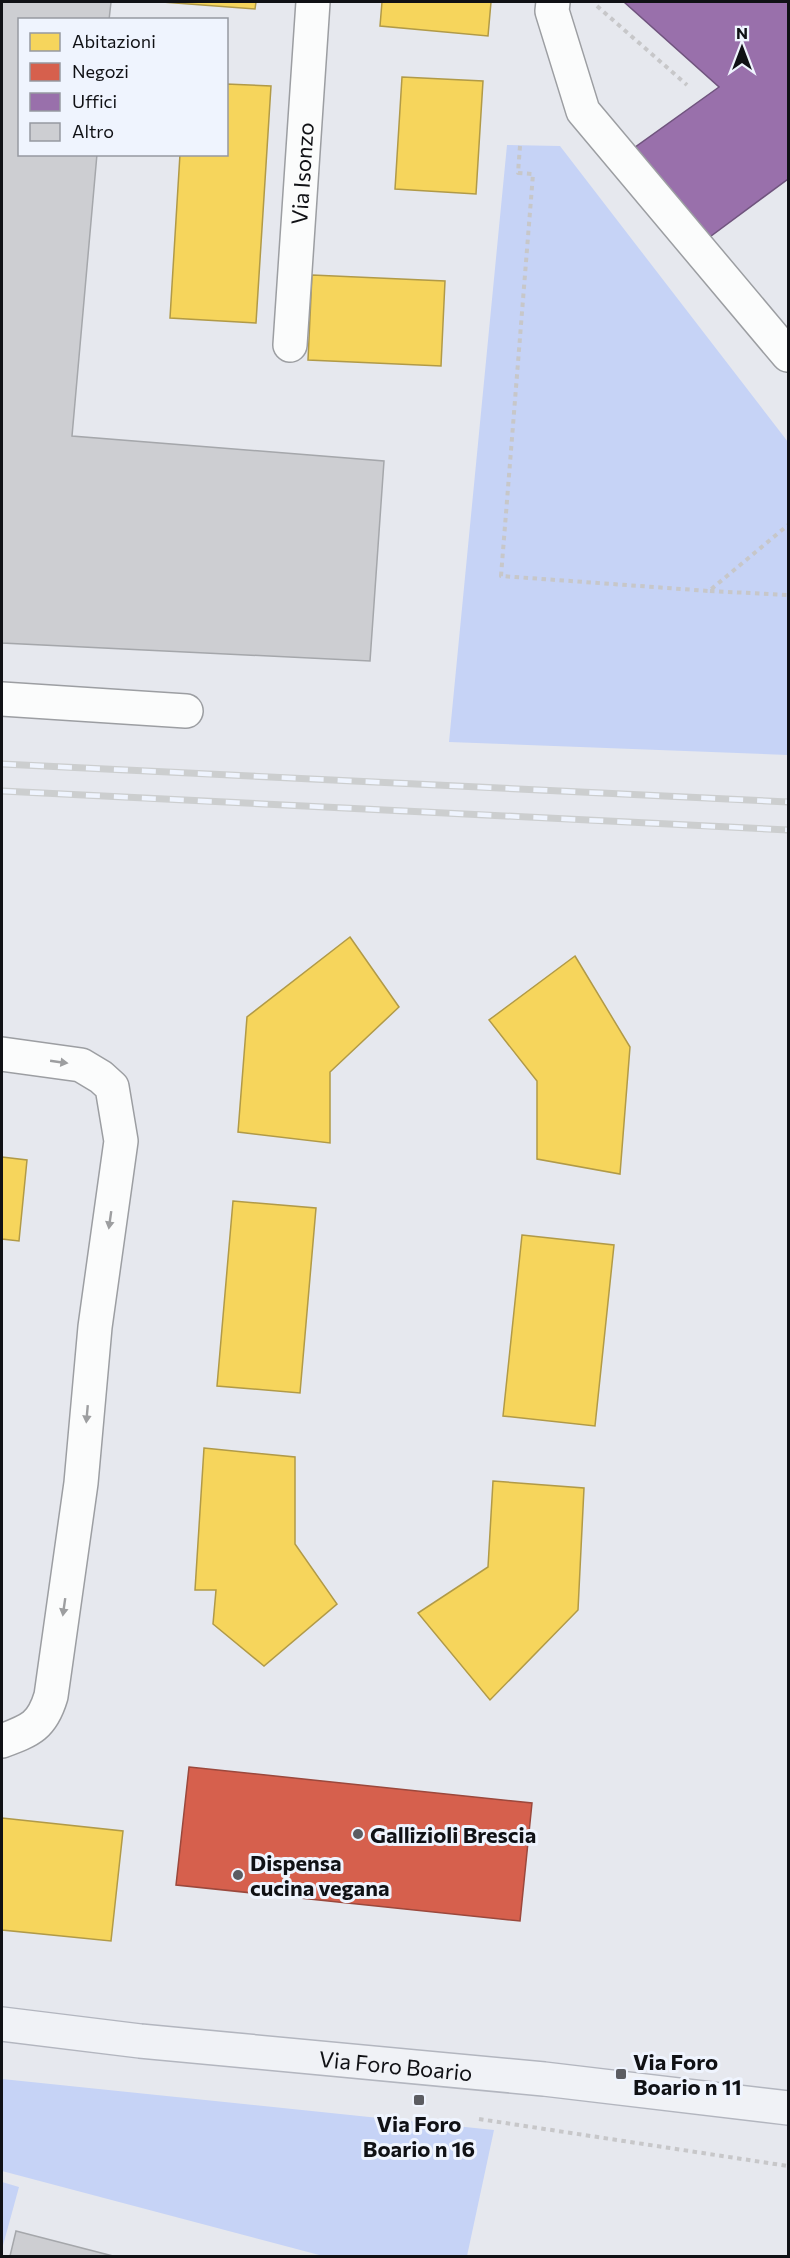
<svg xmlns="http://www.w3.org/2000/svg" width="790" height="2258" font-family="Commissioner,sans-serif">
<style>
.green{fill:#c6d3f6}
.homes{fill:#f6d55c;stroke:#b19a47;stroke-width:1.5}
.shops{fill:#d6604d;stroke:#9b483c;stroke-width:1.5}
.offices{fill:#9970ab;stroke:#70547e;stroke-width:1.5}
.building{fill:#cdced2;stroke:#a5a7ab;stroke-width:1.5}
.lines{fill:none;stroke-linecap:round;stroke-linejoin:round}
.minor-casing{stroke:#9c9ea2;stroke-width:36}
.major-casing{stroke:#b3b6bf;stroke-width:36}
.path{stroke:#c7c7c9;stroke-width:4;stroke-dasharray:4.5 4.5;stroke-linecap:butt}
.minor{stroke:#fbfcfc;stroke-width:33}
.major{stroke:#f0f2f6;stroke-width:33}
.rail-casing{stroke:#cccecf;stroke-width:7}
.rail{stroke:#eff4fe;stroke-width:4.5;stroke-dasharray:14;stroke-linecap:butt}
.oneway{fill:#9d9ea0}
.poi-dot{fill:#5b5c61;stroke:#eff4fe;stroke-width:2}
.labels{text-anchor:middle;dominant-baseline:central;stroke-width:6;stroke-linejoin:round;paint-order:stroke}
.street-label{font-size:22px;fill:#101115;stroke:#eff4fe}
.poi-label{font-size:22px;font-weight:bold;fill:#101115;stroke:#eff4fe;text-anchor:start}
</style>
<rect width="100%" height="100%" fill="#e6e8ee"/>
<path class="green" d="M507 145 560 146 788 442V755L449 742Z
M2 2079 494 2130 467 2256H323L2 2171Z
M2 2182 19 2187 2 2249Z"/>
<path class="homes" d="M162 2H256L255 9Z
M382 2H491L488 36 380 26Z
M402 77 483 81 476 194 395 189Z
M226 84 271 86 256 323 170 318 180 154H226Z
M312 275 445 281 441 366 308 360Z
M350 937 399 1007 330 1072V1143L238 1132 247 1017Z
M575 956 630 1047 620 1174 537 1159V1081L489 1020Z
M2 1157 27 1160 19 1241 2 1239Z
M233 1201 316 1208 300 1393 217 1386Z
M522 1235 614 1245 595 1426 503 1416Z
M204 1448 295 1457V1544L337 1604 264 1666 213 1624 216 1590H195Z
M493 1481 584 1488 578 1610 490 1700 418 1613 488 1567Z
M2 1818 123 1831 111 1941 2 1930Z"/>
<path class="shops" d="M189 1767 532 1803 520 1921 176 1885Z"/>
<path class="offices" d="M624 2H788V179L707 239 634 148 719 87Z"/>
<path class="building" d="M2 2H111L109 20H20V154H97L72 436 384 461 370 661 2 643Z
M16 2231 113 2256H10Z"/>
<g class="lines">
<defs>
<g id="minor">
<path d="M553 2 552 11 583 111 788 355"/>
<path id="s1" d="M290 345 313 2"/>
<path d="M2 699 186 711"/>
<path d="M2 1054 81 1065 101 1077 112 1087 121 1141 95 1327 81 1483 51 1696C42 1726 31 1730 2 1741"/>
</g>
<g id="major">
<path id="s2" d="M2 2024 140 2041 544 2079 788 2108"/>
</g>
</defs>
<use href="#minor" class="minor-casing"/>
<use href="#major" class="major-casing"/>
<path class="path" d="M597 6 687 85
M520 146 518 173 533 174 501 576 709 591 788 525
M710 591 788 595
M479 2119 788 2166"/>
<use href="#minor" class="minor"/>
<use href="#major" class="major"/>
<defs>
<path id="rail" d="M2 764 788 802
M2 791 788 830"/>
</defs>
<use href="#rail" class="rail-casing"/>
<use href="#rail" class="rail"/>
</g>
<defs><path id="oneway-solid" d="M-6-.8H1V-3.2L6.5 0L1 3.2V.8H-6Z" transform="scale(1.5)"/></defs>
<g class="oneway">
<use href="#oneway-solid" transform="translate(59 1062) rotate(8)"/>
<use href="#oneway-solid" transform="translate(110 1220) rotate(98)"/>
<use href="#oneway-solid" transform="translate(87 1414) rotate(95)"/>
<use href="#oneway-solid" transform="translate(64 1607) rotate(98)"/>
</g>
<g class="poi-dot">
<circle cx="358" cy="1834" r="6"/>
<circle cx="238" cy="1875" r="6"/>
<rect x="615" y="2068" width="12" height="12" rx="3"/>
<rect x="413" y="2094" width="12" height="12" rx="3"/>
</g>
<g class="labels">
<g class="street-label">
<text stroke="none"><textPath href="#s1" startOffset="172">Via Isonzo</textPath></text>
<text stroke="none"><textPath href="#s2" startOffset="396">Via Foro Boario</textPath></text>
</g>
<g class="poi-label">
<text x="370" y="1834">Gallizioli Brescia</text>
<text x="250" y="1862">Dispensa<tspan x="250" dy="25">cucina vegana</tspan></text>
<text x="633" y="2061">Via Foro<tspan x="633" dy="25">Boario n 11</tspan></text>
<text x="419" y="2123" text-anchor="middle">Via Foro<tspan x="419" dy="25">Boario n 16</tspan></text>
</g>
</g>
<rect width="790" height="2258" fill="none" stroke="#101115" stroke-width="6"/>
<rect x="18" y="18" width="210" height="138" fill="#eff4fe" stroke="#9699a1" stroke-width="1.5"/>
<rect x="30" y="33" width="30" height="18" fill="#f6d55c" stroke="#9699a1" stroke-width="1.5"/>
<text x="72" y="48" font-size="18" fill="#101115">Abitazioni</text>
<rect x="30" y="63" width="30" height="18" fill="#d6604d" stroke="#9699a1" stroke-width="1.5"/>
<text x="72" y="78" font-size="18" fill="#101115">Negozi</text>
<rect x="30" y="93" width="30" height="18" fill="#9970ab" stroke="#9699a1" stroke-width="1.5"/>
<text x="72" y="108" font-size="18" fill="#101115">Uffici</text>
<rect x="30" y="123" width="30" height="18" fill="#cdced2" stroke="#9699a1" stroke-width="1.5"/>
<text x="72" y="138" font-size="18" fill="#101115">Altro</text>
<g transform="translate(742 48)" stroke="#eff4fe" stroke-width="4.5" paint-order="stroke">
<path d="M0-4.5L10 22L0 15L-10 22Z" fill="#101115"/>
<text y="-9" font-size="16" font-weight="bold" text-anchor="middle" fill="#101115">N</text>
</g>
</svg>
